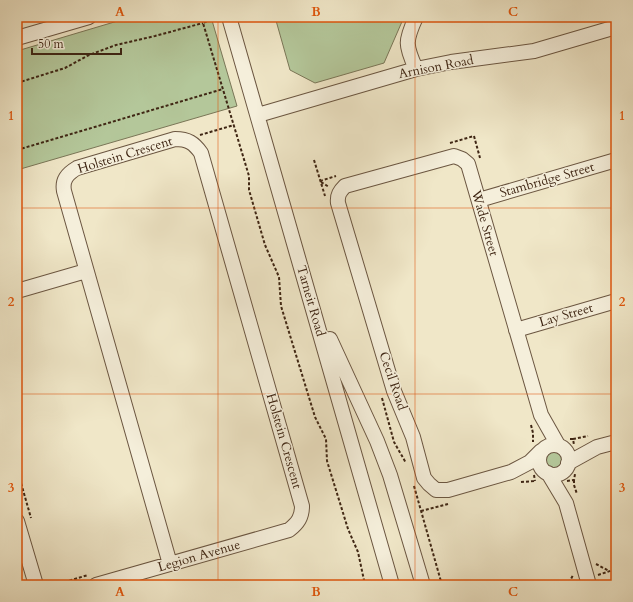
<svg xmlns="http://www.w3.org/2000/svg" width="633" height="602" font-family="Cardo,serif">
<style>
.green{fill:#b4c79a;stroke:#7a7657}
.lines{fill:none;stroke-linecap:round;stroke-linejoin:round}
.minor-casing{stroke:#6b5641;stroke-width:16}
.path{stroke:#3f2614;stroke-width:2;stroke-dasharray:3 2;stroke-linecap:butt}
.minor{stroke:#f5efdb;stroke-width:14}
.grid{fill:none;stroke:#e0560c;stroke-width:1;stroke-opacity:0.55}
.labels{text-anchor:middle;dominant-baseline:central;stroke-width:3;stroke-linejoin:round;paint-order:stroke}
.street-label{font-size:13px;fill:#3f2614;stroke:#f5efdb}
.neatline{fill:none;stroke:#e0560c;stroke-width:1.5}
.grid-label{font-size:13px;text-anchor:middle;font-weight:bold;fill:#e0560c}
</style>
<rect width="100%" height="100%" fill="#f0e7c8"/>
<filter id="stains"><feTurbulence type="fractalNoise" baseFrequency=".005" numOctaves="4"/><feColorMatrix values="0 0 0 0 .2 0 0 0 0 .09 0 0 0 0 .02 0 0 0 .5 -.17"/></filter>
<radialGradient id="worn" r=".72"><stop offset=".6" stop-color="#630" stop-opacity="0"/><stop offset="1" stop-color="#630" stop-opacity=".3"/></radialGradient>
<path class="green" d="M131 17H211L237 106 17 170V51Z
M275 17H404L384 63 315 83 290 70Z
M546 460a8 8 0 1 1 16 0a8 8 0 1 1-16 0Z"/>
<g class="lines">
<defs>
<path id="minor" d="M229 17 392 585
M17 38 89 17
M416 69C405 45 405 41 416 17
M258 115 416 69 451 62 534 51 616 27
M479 200 616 160
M17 291 86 271
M516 330 616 301
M330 339 377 441 390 475 423 585
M539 460a15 15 0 1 1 30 0a15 15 0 1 1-30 0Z
M541 451 530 462 511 472 448 490H436L429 484 424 478 413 437 394 391 338 203C337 195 340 191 345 186L454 156 462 159 468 164 541 415 558 445
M568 463 597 447 616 442
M548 473 566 503 589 585
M17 521 36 585
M96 585 289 530C298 523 302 517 302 506L201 153C194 143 188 139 175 139L77 168C67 174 62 180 64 191L170 564"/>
</defs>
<use href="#minor" class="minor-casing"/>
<path class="path" d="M216 18 203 23 249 176V190L265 245 279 277 281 306 315 417 326 439 327 461 348 529 358 552 365 585
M17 83 65 68 89 55 116 45 155 36 203 23
M200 135 234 125
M450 143 474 136 480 158
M17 150 223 89
M314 160 325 196
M320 181 336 176
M321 182 329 187
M382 398 394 442 406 463
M531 425 533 433V442
M570 439H573L574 445
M573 439 588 436
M17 469 31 518
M534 475 535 481
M574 480V485L577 494
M567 481 574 480 575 474
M521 482 535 481
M414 486 442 585
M421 511 448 504
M596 564 609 571
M598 575 616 569
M569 583 573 575
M55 585 88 575
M562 585 574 581"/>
<use href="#minor" class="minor"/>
</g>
<path class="grid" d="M218 17V585M415 17V585M17 208H616M17 394H616"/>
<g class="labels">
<g class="street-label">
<text transform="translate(436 67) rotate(-11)">Arnison Road</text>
<text transform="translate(125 155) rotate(-17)">Holstein Crescent</text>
<text transform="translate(547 180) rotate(-16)">Stambridge Street</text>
<text transform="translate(485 223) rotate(74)">Wade Street</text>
<text transform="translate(311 301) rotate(74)">Tarneit Road</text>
<text transform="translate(566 315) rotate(-16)">Lay Street</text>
<text transform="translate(393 381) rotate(71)">Cecil Road</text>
<text transform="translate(284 441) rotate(74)">Holstein Crescent</text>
<text transform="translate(199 556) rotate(-16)">Legion Avenue</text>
</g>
</g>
<rect width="633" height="602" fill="none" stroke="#f0e7c8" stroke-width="44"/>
<path d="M32 48v6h89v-6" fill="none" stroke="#3f2614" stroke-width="2"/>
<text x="38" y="48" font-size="12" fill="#3f2614" stroke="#f5efdb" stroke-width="3" paint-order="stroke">50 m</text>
<rect x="22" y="22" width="589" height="558" class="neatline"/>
<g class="grid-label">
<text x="120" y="16">A</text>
<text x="316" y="16">B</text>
<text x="513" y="16">C</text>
<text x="11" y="120">1</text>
<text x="622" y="120">1</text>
<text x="11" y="306">2</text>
<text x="622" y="306">2</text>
<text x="11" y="492">3</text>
<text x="622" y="492">3</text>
<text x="120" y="596">A</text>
<text x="316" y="596">B</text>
<text x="513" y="596">C</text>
</g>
<rect width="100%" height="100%" filter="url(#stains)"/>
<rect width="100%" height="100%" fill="url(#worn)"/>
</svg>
